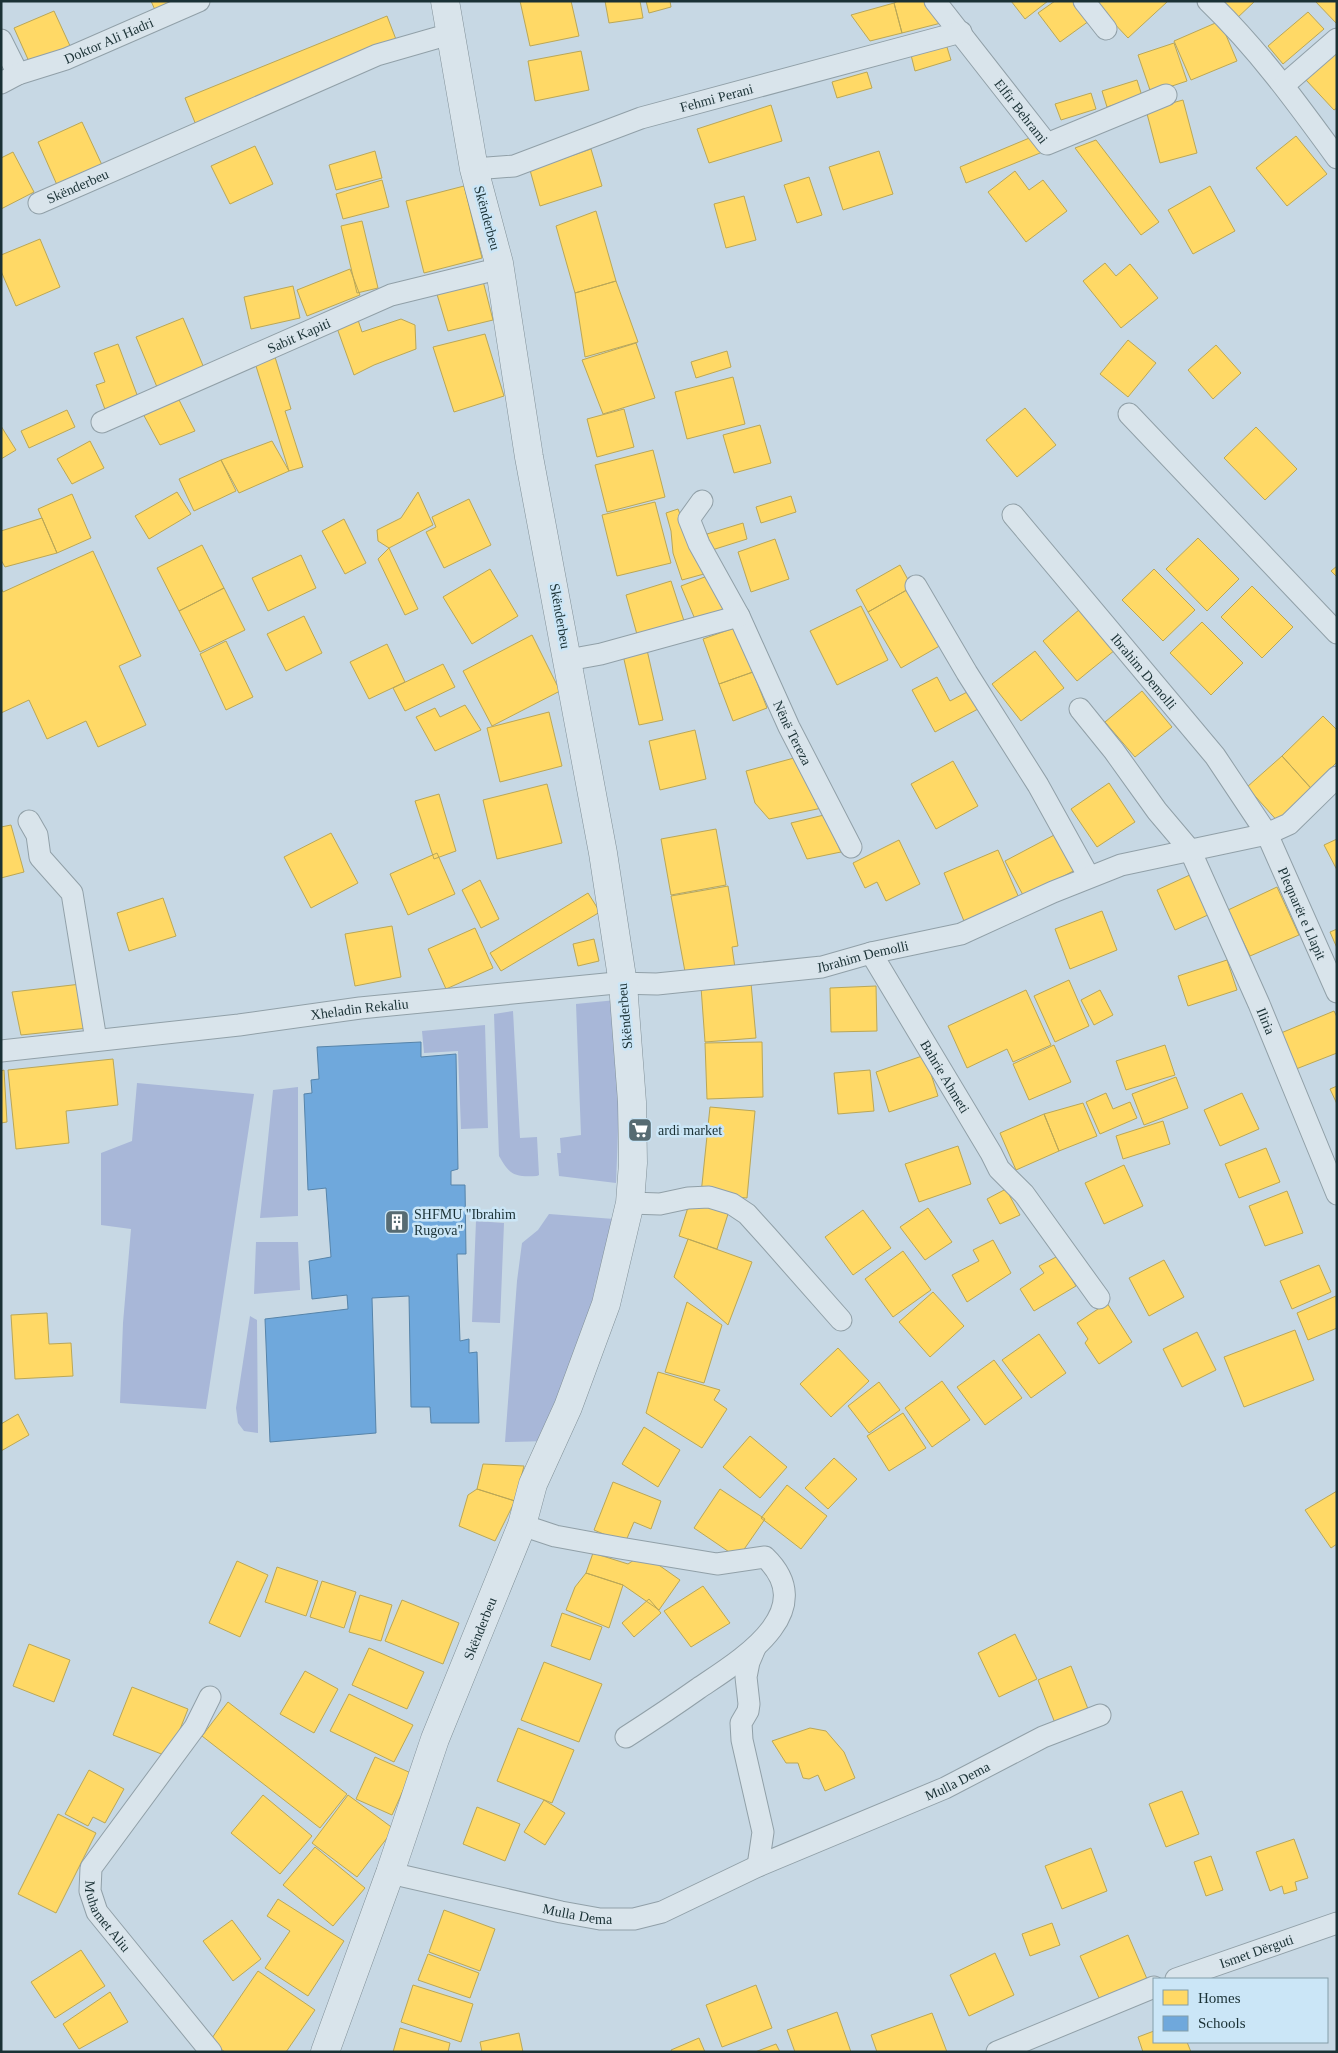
<svg xmlns="http://www.w3.org/2000/svg" width="1338" height="2053" font-family="Georgia,serif">
<style>
.green{fill:#a8b7d8}
.homes{fill:#ffd966;stroke:#baa757}
.schools{fill:#6fa8dc;stroke:#5684aa}
.lines{fill:none;stroke-linecap:round;stroke-linejoin:round}
.minor-casing{stroke:#91a0a8;stroke-width:23}
.secondary-casing{stroke:#819098;stroke-width:29}
.minor{stroke:#d9e4eb;stroke-width:21}
.secondary{stroke:#d9e4eb;stroke-width:28}
.labels{text-anchor:middle;dominant-baseline:central;stroke-width:5;stroke-linejoin:round;paint-order:stroke}
.street-label{font-size:14px;fill:#1a3135;stroke:#cbe6f7}
.poi-label{font-size:14px;fill:#1a3135;stroke:#cbe6f7;text-anchor:start}
</style>
<rect width="100%" height="100%" fill="#c7d8e4"/>
<path class="green" d="M616 1000 619 1107 616 1183 559 1176 557 1153H561L560 1138 581 1135 576 1004Z
M513 1011 520 1138 537 1137 539 1175 537 1176C514 1177 510 1175 499 1156L494 1014Z
M485 1025 488 1128 461 1129 458 1051 424 1053 422 1031Z
M137 1083 254 1094 206 1409 120 1403 123 1323 131 1229 101 1225V1153L132 1141Z
M298 1087V1216L260 1218 273 1090Z
M549 1214 614 1219 594 1311 549 1441 505 1442 517 1281 522 1243 538 1230Z
M476 1221 504 1223 500 1323 472 1322Z
M256 1242H298L300 1290 254 1294Z
M250 1316 257 1320 258 1433 244 1431 238 1423 236 1408Z"/>
<path class="homes" d="M151 1H174L155 10Z
M520 1H571L579 36 530 46Z
M605 1H640L643 18 609 23Z
M646 1H670L671 7 649 13Z
M898 1H929L945 22 902 33 894 3Z
M1011 1H1048L1025 19Z
M1055 1H1075L1089 21 1060 42 1038 13Z
M1093 1H1166L1167 2 1128 38Z
M1218 1H1255L1235 20Z
M1315 1H1337V24Z
M894 3 902 33 870 41 851 15Z
M54 11 71 48 31 66 14 28Z
M1308 12 1324 29 1283 64 1268 46Z
M387 16 397 42 196 125 185 98Z
M1220 21 1237 61 1191 80 1174 41Z
M1174 43 1187 81 1151 93 1138 55Z
M946 44 951 60 915 71 911 55Z
M581 51 589 90 535 101 528 61Z
M1337 52V108L1334 110 1306 80Z
M867 72 872 88 837 98 832 82Z
M1137 80 1142 96 1107 107 1102 91Z
M1091 93 1096 109 1061 120 1055 104Z
M1183 100 1197 153 1160 163 1146 110Z
M771 105 782 141 709 163 697 129Z
M82 122 102 165 57 185 38 142Z
M1039 134 1045 151 966 183 960 167Z
M1296 136 1327 174 1287 206 1256 168Z
M1096 140 1159 222 1141 235 1075 148Z
M255 146 273 184 230 204 211 166Z
M591 149 602 186 540 206 530 170Z
M375 151 382 178 336 190 329 165Z
M879 151 893 194 843 210 829 167Z
M13 152 34 192 1 209V158Z
M1015 171 1029 190 1043 180 1067 211 1026 242 988 192Z
M809 177 822 215 797 223 784 185Z
M382 180 389 207 343 219 336 194Z
M464 186 482 258 424 273 406 201Z
M1210 186 1235 231 1193 254 1168 210Z
M744 196 756 240 726 248 714 204Z
M596 211 616 281 575 293 556 226Z
M362 221 378 288 357 293 341 226Z
M40 239 60 287 16 306 1 271V255Z
M1105 263 1116 276 1130 264 1158 298 1121 328 1083 281Z
M350 269 360 295 307 316 297 290Z
M483 281 493 320 448 331 436 291Z
M616 281 638 342 585 357 575 293Z
M293 286 300 318 251 329 244 297Z
M183 318 204 368 157 387 136 337Z
M401 319 415 325 416 349 374 365 354 375 337 328 358 320 362 332Z
M485 334 504 396 454 412 433 347Z
M1128 340 1156 363 1128 397 1100 374Z
M636 343 655 398 603 414 582 360Z
M118 344 139 400 106 412 96 385 105 382 94 353Z
M1216 345 1241 373 1213 399 1188 370Z
M727 351 731 367 696 378 691 362Z
M275 357 291 409 285 411 303 467 289 471 255 363Z
M733 377 745 424 687 439 675 392Z
M178 398 195 431 160 445 142 412Z
M1025 408 1056 445 1017 477 986 440Z
M624 409 634 447 597 457 587 419Z
M67 410 75 427 29 448 21 431Z
M760 425 771 463 734 473 723 435Z
M1 426 16 450 1 459Z
M1256 427 1297 469 1265 500 1224 458Z
M90 441 104 468 72 484 57 459Z
M272 441 289 471 239 493 221 460Z
M653 450 665 497 607 512 595 465Z
M221 460 236 491 194 511 179 479Z
M177 492 191 514 149 539 135 516Z
M418 492 433 525 389 548 378 541 377 530 401 518Z
M72 494 91 538 57 553 38 509Z
M791 496 796 512 761 523 756 507Z
M469 499 491 545 444 568 426 532 436 527 432 517Z
M655 502 671 563 617 576 602 515Z
M678 509 704 574 682 580 673 553 671 531 666 513Z
M42 518 57 553 5 567 1 560V531Z
M344 519 366 563 345 574 322 531Z
M743 523 747 539 712 550 707 534Z
M1198 538 1239 579 1207 611 1166 569Z
M775 539 789 579 751 592 738 552Z
M202 545 224 588 179 611 157 568Z
M389 548 418 609 405 615 378 559Z
M93 551 141 656 119 666 146 725 98 747 86 721 47 739 29 700 1 713V588L3 592Z
M301 555 316 588 268 611 252 578Z
M900 565 912 587 868 612 856 590Z
M1337 566V577L1331 571Z
M490 569 518 616 472 644 443 597Z
M1154 569 1195 610 1163 641 1122 600Z
M710 575 725 612 697 624 681 586Z
M671 581 685 624 638 638 626 595Z
M1252 586 1293 627 1262 658 1221 617Z
M912 587 943 644 901 668 868 612Z
M224 588 245 630 200 652 179 611Z
M861 606 888 660 837 685 810 631Z
M1080 609 1115 650 1077 681 1043 641Z
M304 616 322 653 286 671 267 634Z
M1202 622 1243 663 1211 695 1170 653Z
M734 628 753 672 719 684 703 639Z
M532 635 560 691 492 726 463 671Z
M226 641 253 697 226 710 200 654Z
M387 644 405 682 369 699 350 662Z
M647 650 663 720 639 725 623 655Z
M1035 651 1064 688 1021 721 992 684Z
M443 664 455 687 405 711 393 688Z
M753 672 767 708 733 721 719 684Z
M937 677 950 701 969 691 978 709 935 732 912 690Z
M1142 691 1172 727 1135 757 1105 722Z
M465 705 481 730 435 751 416 717 435 708 440 717Z
M549 712 562 766 500 782 487 728Z
M1323 716 1337 730V762L1311 788 1282 756Z
M695 730 706 779 660 790 649 741Z
M1282 756 1315 793 1280 824 1247 787Z
M794 758 822 808 769 819 755 803 746 771Z
M953 761 978 806 936 829 911 784Z
M1109 783 1135 822 1097 847 1071 809Z
M547 784 562 843 497 859 483 800Z
M439 794 456 851 434 859 415 801Z
M824 815 841 852 807 859 791 823Z
M11 825 24 872 1 878V827Z
M716 829 726 885 671 895 661 839Z
M331 833 358 883 311 908 284 857Z
M1058 833 1077 869 1024 897 1005 861Z
M1337 839V870L1324 845Z
M899 840 920 884 886 901 877 882 865 888 853 863Z
M998 850 1019 898 964 921 944 873Z
M437 853 455 894 408 915 390 874Z
M1192 874 1210 914 1175 930 1157 890Z
M480 880 499 919 481 928 462 890Z
M728 886 738 946 732 947 735 968 686 977 671 896Z
M1277 887 1299 935 1250 956 1228 910Z
M588 893 600 912 501 971 490 953Z
M163 898 176 936 129 951 117 913Z
M1102 911 1117 950 1070 969 1055 929Z
M392 926 401 977 355 986 345 934Z
M475 928 493 968 446 989 428 949Z
M1337 929V948L1330 932Z
M594 939 599 961 578 966 573 944Z
M1227 960 1237 990 1188 1006 1178 976Z
M1069 980 1089 1026 1055 1042 1034 996Z
M751 983 756 1038 705 1042 701 987Z
M81 984 88 1028 21 1035 12 992Z
M876 986 877 1031 831 1032 830 988Z
M1026 990 1051 1045 1013 1062 1007 1049 967 1068 948 1026Z
M1100 990 1113 1015 1094 1025 1081 1000Z
M1334 1011 1337 1017V1053L1296 1069 1281 1033Z
M762 1042 763 1097 707 1099 705 1043Z
M1054 1045 1071 1082 1029 1100 1013 1064Z
M1165 1045 1175 1075 1126 1090 1116 1061Z
M925 1055 938 1096 889 1112 876 1072Z
M113 1059 118 1105 66 1111 69 1143 16 1149 8 1070Z
M4 1070 7 1122 1 1123V1071Z
M870 1070 874 1111 838 1114 834 1073Z
M1176 1077 1188 1108 1144 1125 1132 1094Z
M1337 1086V1104L1330 1089Z
M1106 1093 1113 1109 1130 1102 1137 1118 1100 1134 1086 1102Z
M1242 1093 1259 1129 1220 1146 1204 1110Z
M1083 1103 1097 1136 1059 1151 1044 1114Z
M710 1107 755 1111 747 1198 701 1194Z
M1044 1114 1059 1151 1016 1170 1000 1133Z
M1163 1121 1170 1144 1123 1159 1116 1136Z
M958 1146 971 1184 919 1202 905 1164Z
M1266 1148 1280 1182 1239 1198 1225 1164Z
M1124 1165 1143 1206 1104 1224 1085 1183Z
M1006 1189 1020 1215 1000 1224 987 1199Z
M1287 1191 1303 1233 1265 1246 1249 1206Z
M690 1201 728 1214 717 1249 679 1236Z
M928 1208 952 1242 925 1260 900 1227Z
M863 1210 891 1248 853 1275 825 1237Z
M688 1239 752 1262 728 1325 674 1277Z
M993 1240 1011 1273 967 1302 952 1275 979 1261 973 1250Z
M903 1251 931 1290 893 1317 865 1279Z
M1058 1256 1076 1286 1034 1311 1020 1289 1044 1273 1039 1266Z
M1164 1260 1184 1297 1149 1316 1129 1278Z
M1319 1265 1331 1292 1292 1309 1280 1281Z
M933 1292 964 1326 930 1357 899 1322Z
M1336 1296 1337 1328 1308 1340 1297 1313Z
M687 1302 722 1325 704 1383 665 1372Z
M1107 1303 1132 1342 1099 1364 1085 1343 1088 1339 1077 1323Z
M47 1313 49 1344 71 1343 73 1376 15 1379 11 1315Z
M1295 1330 1314 1380 1244 1407 1224 1357Z
M1197 1332 1216 1370 1182 1387 1163 1349Z
M1039 1334 1066 1373 1031 1398 1002 1360Z
M838 1348 869 1381 831 1417 800 1384Z
M994 1360 1022 1398 985 1425 957 1387Z
M658 1372 720 1390 714 1400 727 1409 702 1448 646 1413Z
M942 1381 970 1420 932 1447 905 1408Z
M879 1382 900 1410 869 1433 848 1406Z
M903 1413 926 1448 889 1471 867 1436Z
M18 1414 29 1435 1 1451V1424Z
M644 1427 680 1450 658 1487 622 1464Z
M750 1436 787 1467 760 1498 723 1467Z
M834 1458 857 1479 828 1509 805 1488Z
M483 1464 524 1466 515 1501 477 1489Z
M613 1482 661 1501 651 1529 634 1522 625 1543 594 1530Z
M787 1485 827 1516 801 1549 761 1518Z
M477 1489 515 1501 495 1541 459 1526 468 1495Z
M720 1489 765 1519 738 1558 694 1528Z
M1337 1491V1544L1331 1548 1305 1510Z
M593 1553 628 1564 643 1554 680 1580 659 1610 623 1585 586 1573Z
M237 1561 268 1575 240 1637 209 1623Z
M277 1567 318 1581 306 1616 265 1602Z
M586 1573 623 1585 609 1628 566 1610 575 1587Z
M322 1581 356 1592 344 1628 310 1617Z
M703 1586 730 1623 691 1647 664 1611Z
M360 1595 392 1605 381 1641 349 1632Z
M649 1599 661 1613 634 1637 622 1623Z
M402 1600 459 1623 443 1664 385 1641Z
M562 1613 602 1627 590 1660 551 1646Z
M1015 1634 1037 1679 999 1697 978 1653Z
M29 1644 70 1660 54 1702 13 1686Z
M369 1648 424 1672 407 1709 352 1685Z
M544 1662 602 1684 579 1742 521 1720Z
M1071 1666 1088 1709 1055 1723 1038 1680Z
M305 1671 338 1689 314 1733 280 1714Z
M132 1687 188 1709 169 1757 113 1735Z
M349 1694 413 1725 394 1762 330 1731Z
M228 1702 347 1794 320 1828 202 1736Z
M518 1728 574 1750 552 1803 497 1781Z
M810 1728 826 1731 844 1752 855 1778 825 1791 818 1775 809 1779 803 1778 798 1763H786L772 1741Z
M375 1757 411 1773 392 1815 356 1799Z
M89 1770 124 1789 105 1823 93 1817 88 1826 65 1814Z
M1182 1791 1199 1834 1166 1847 1149 1804Z
M263 1795 312 1836 280 1874 231 1833Z
M348 1795 394 1829 357 1877 312 1843Z
M544 1800 565 1813 545 1845 524 1832Z
M477 1807 520 1824 505 1861 463 1844Z
M58 1814 96 1833 56 1913 18 1894Z
M1294 1839 1308 1878 1295 1882 1297 1890 1284 1894 1282 1886 1270 1891 1256 1852Z
M315 1847 365 1888 333 1926 283 1885Z
M1091 1848 1107 1891 1062 1909 1045 1866Z
M1211 1856 1223 1890 1206 1896 1194 1862Z
M278 1899 344 1941 308 1996 265 1968 290 1931 267 1916Z
M444 1910 495 1929 480 1971 429 1952Z
M232 1920 261 1959 233 1981 203 1941Z
M1052 1923 1060 1945 1030 1956 1022 1934Z
M1128 1935 1147 1979 1100 2000 1080 1956Z
M81 1950 105 1986 55 2018 31 1982Z
M995 1953 1014 1995 969 2016 950 1975Z
M428 1954 479 1973 470 1998 418 1980Z
M258 1971 315 2010 286 2052H225L210 2041Z
M413 1985 473 2004 461 2042 401 2022Z
M756 1985 772 2028 722 2047 706 2005Z
M110 1992 128 2022 79 2049 63 2024Z
M837 2012 851 2052H795L787 2030Z
M932 2013 947 2052H877L871 2035Z
M400 2028 450 2043 448 2052H393Z
M1154 2031V2042H1187L1191 2052H1143L1138 2037Z
M519 2033 523 2052H482L480 2042Z
M699 2038 705 2052H672L671 2050Z
M776 2044 780 2052H755Z"/>
<path class="schools" d="M421 1042V1057L456 1054 458 1169 451 1171V1185H465L466 1254H457L460 1341 469 1339V1353L477 1352 479 1423H431L430 1407H411L409 1296 372 1298 376 1433 270 1442 265 1319 348 1309 347 1295 312 1299 309 1261 331 1257 326 1188 308 1190 304 1094 312 1093 311 1080 319 1079 317 1047Z"/>
<g class="lines">
<defs>
<g id="minor">
<path id="s1" d="M935 1 1047 144 1166 95"/>
<path d="M1084 1 1106 29"/>
<path d="M1208 1C1257 48 1297 103 1337 158"/>
<path d="M1 40 18 74"/>
<path id="s2" d="M1 83 18 74 66 59 199 1"/>
<path d="M1284 85 1337 39"/>
<path id="s3" d="M474 169 514 166 641 118 961 32"/>
<path id="s4" d="M39 203 377 55 450 34"/>
<path d="M1129 414 1337 633"/>
<path id="s5" d="M102 422 391 295 489 271 499 263"/>
<path id="s6" d="M702 501 689 519 699 544 739 616 789 727 851 847"/>
<path id="s7" d="M1013 515 1215 756 1267 834 1337 992"/>
<path d="M916 586 967 673 1038 785 1089 877"/>
<path d="M568 660 601 654 739 616"/>
<path id="s8" d="M1080 709 1114 751 1157 811 1190 850 1259 1004 1337 1194"/>
<path d="M29 821 37 835 40 857 72 893 96 1040"/>
<path id="s9" d="M871 953 991 1153 999 1169 1024 1194 1099 1298"/>
<path id="s10" d="M1 1051 239 1025 360 1008 616 983 657 984 822 967 871 953 961 934 1053 892 1121 865 1267 834 1289 824 1337 777"/>
<path d="M630 1203 660 1204 688 1198 709 1197 732 1204 747 1214 766 1235 841 1320"/>
<path d="M522 1525 555 1536 620 1548 717 1564 765 1557C822 1612 739 1661 699 1688 675 1705 651 1721 626 1737"/>
<path d="M755 1648 749 1662 746 1677 749 1704 748 1711 741 1723 742 1740 763 1832 758 1866"/>
<path id="s11" d="M210 1697 195 1727 91 1868 90 1891 97 1912 211 2052"/>
<path id="s12" d="M390 1873 561 1912 600 1919H634L662 1912 758 1866 945 1788 1043 1737 1100 1715"/>
<path id="s13" d="M1176 1979 1337 1923"/>
<path d="M997 2052 1154 1987"/>
</g>
<g id="secondary">
<path id="s14" d="M325 2052 390 1873 435 1739 522 1525 533 1484 568 1407 606 1304 630 1203 633 1163 632 1102 623 984 603 853 529 457 499 263 474 169 445 1"/>
</g>
</defs>
<use href="#minor" class="minor-casing"/>
<use href="#secondary" class="secondary-casing"/>
<use href="#minor" class="minor"/>
<use href="#secondary" class="secondary"/>
</g>
<defs>
<symbol id="supermarket-square" viewBox="-11 -11 22 22"><rect x="-9" y="-9" width="18" height="18" rx="4" fill="#576b72" stroke="#cbe6f7"/><path d="M-6-5.5h2.5l.6 2H6L4.5 2H-2.5L-4.4-4H-6ZM-1.5 3.2a1.3 1.3 0 1 0 .1 0ZM3 3.2a1.3 1.3 0 1 0 .1 0Z" fill="#fff"/></symbol>
<symbol id="building-square" viewBox="-11 -11 22 22"><rect x="-9" y="-9" width="18" height="18" rx="4" fill="#576b72" stroke="#cbe6f7"/><path d="M-4-6H4V6H1V3H-1V6H-4ZM-2.5-4.3h1.7v1.8h-1.7ZM.8-4.3h1.7v1.8H.8ZM-2.5-1h1.7V.8h-1.7ZM.8-1h1.7V.8H.8Z" fill="#fff"/></symbol>
</defs>
<g fill-rule="evenodd">
<use href="#supermarket-square" x="626" y="1116" width="28" height="28"/>
<use href="#building-square" x="383" y="1208" width="28" height="28"/>
</g>
<g class="labels">
<g class="street-label">
<text stroke="none"><textPath href="#s2" startOffset="116">Doktor Ali Hadri</textPath></text>
<text stroke="none"><textPath href="#s3" startOffset="254">Fehmi Perani</textPath></text>
<text stroke="none"><textPath href="#s1" startOffset="140">Elfir Behrami</textPath></text>
<text stroke="none"><textPath href="#s4" startOffset="42">Skënderbeu</textPath></text>
<text transform="translate(487 218) rotate(75)">Skënderbeu</text>
<text stroke="none"><textPath href="#s5" startOffset="215">Sabit Kapiti</textPath></text>
<text transform="translate(560 616) rotate(80)">Skënderbeu</text>
<text stroke="none"><textPath href="#s7" startOffset="204">Ibrahim Demolli</textPath></text>
<text stroke="none"><textPath href="#s6" startOffset="260">Nënë Tereza</textPath></text>
<text stroke="none"><textPath href="#s7" startOffset="495">Pleqnarët e Llapit</textPath></text>
<text stroke="none"><textPath href="#s10" startOffset="868">Ibrahim Demolli</textPath></text>
<text stroke="none"><textPath href="#s10" startOffset="361">Xheladin Rekaliu</textPath></text>
<text transform="translate(625 1016) rotate(-95)">Skënderbeu</text>
<text stroke="none"><textPath href="#s8" startOffset="366">Iliria</textPath></text>
<text stroke="none"><textPath href="#s9" startOffset="144">Bahrie Ahmeti</textPath></text>
<text stroke="none"><textPath href="#s14" startOffset="451">Skënderbeu</textPath></text>
<text stroke="none"><textPath href="#s12" startOffset="601">Mulla Dema</textPath></text>
<text stroke="none"><textPath href="#s12" startOffset="192">Mulla Dema</textPath></text>
<text stroke="none"><textPath href="#s11" startOffset="262">Muhamet Aliu</textPath></text>
<text stroke="none"><textPath href="#s13" startOffset="85">Ismet Dërguti</textPath></text>
</g>
<g class="poi-label">
<text x="658" y="1130">ardi market</text>
<text x="414" y="1214">SHFMU "Ibrahim<tspan x="414" dy="16">Rugova"</tspan></text>
</g>
</g>
<rect width="1338" height="2053" fill="none" stroke="#1a3135" stroke-width="5"/>
<rect x="1153" y="1978" width="175" height="65" fill="#cbe6f7" stroke="#849ea9"/>
<rect x="1163" y="1990" width="25" height="15" fill="#ffd966" stroke="#849ea9"/>
<text x="1198" y="2003" font-size="15" fill="#1a3135">Homes</text>
<rect x="1163" y="2016" width="25" height="15" fill="#6fa8dc" stroke="#849ea9"/>
<text x="1198" y="2028" font-size="15" fill="#1a3135">Schools</text>
</svg>
